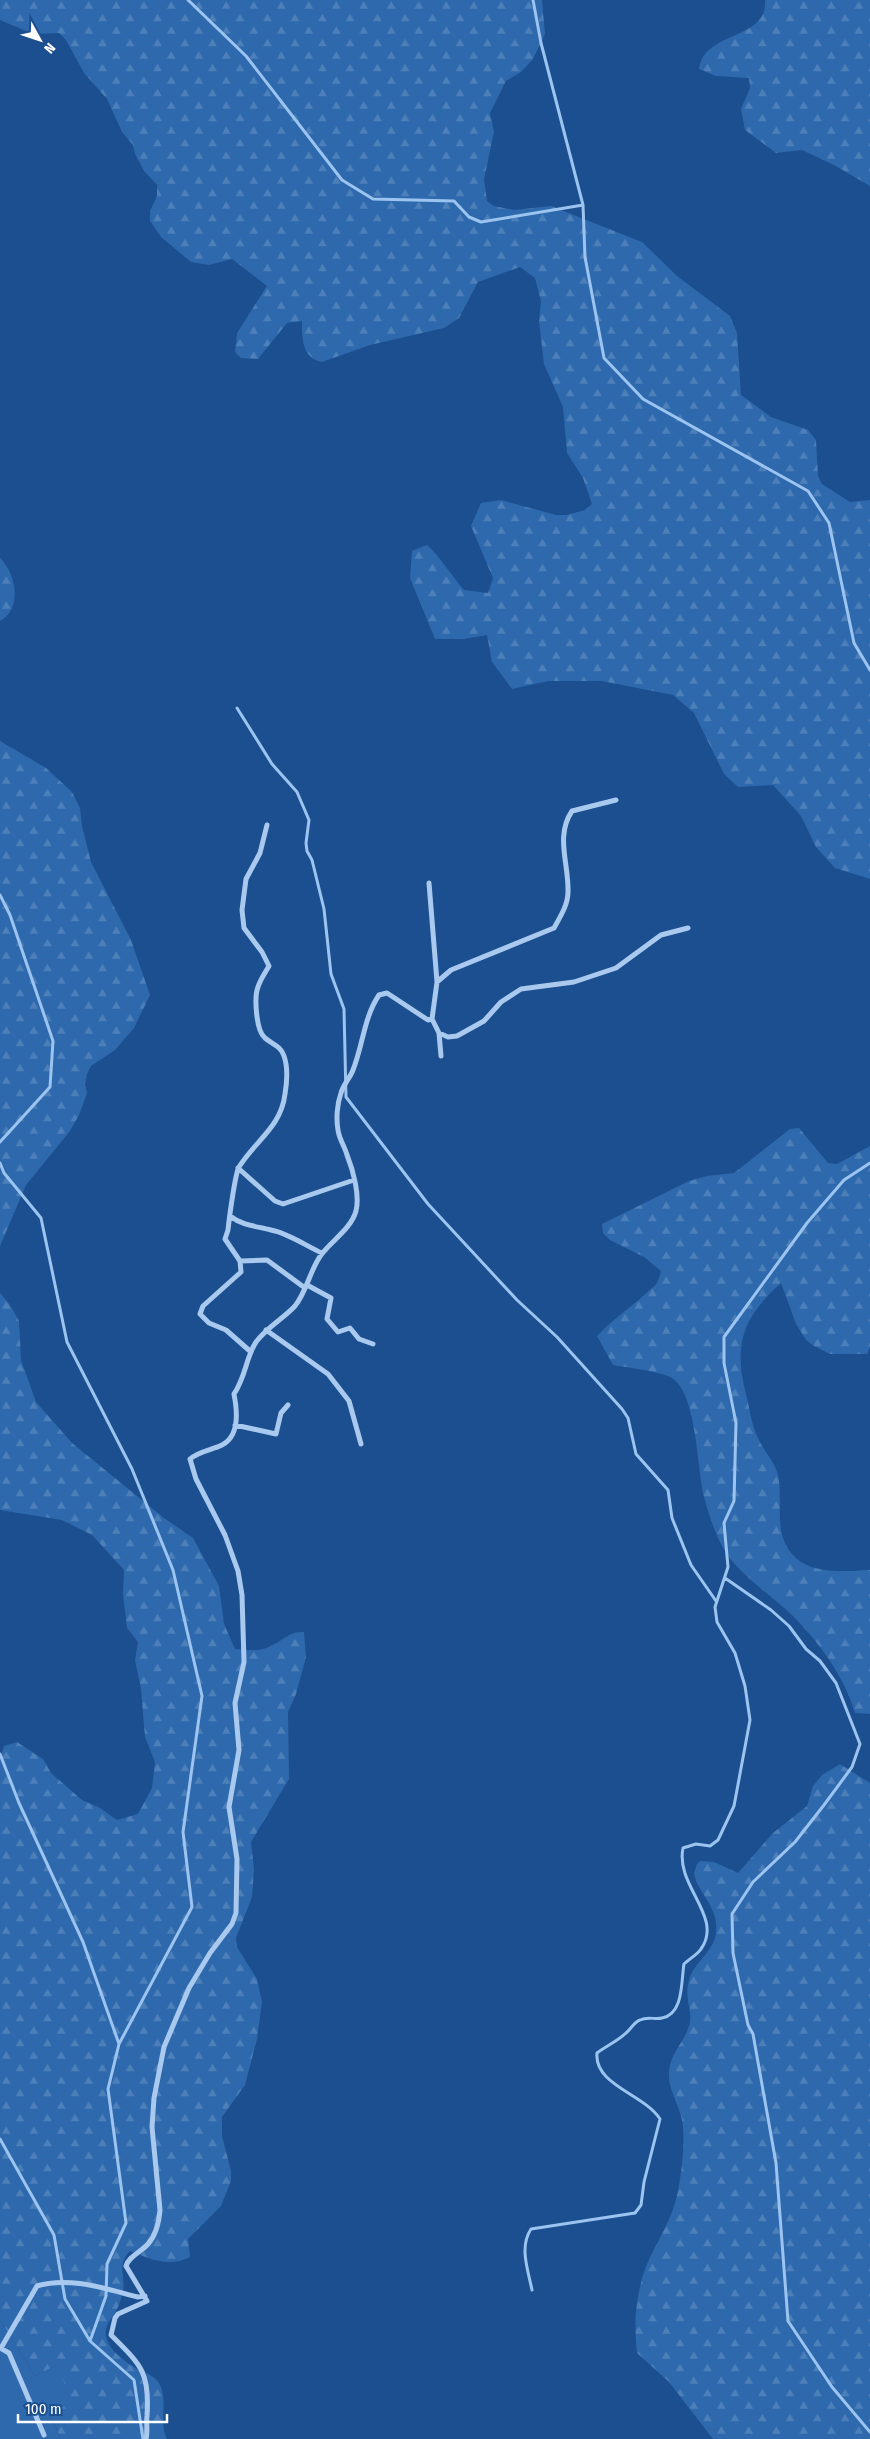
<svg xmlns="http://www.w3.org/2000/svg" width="870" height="2439" font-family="'Fira Sans Condensed',sans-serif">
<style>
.forest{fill:url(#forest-firs)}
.green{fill:#2e69ad}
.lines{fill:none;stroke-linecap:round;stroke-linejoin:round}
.stream{stroke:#9cc4f0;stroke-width:3}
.street{stroke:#a9c9ee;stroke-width:5}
</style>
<defs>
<pattern id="forest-firs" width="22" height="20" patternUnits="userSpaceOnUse" patternTransform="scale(1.25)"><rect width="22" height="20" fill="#2e69ad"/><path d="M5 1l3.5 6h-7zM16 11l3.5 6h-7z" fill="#4d80b9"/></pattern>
</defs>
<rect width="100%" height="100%" fill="#1b4f8f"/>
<path class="forest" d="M0 0H542L545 34 533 59 521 72 506 81 490 113 494 132 484 179 487 201 494 206 514 210 551 206 642 242 677 276 730 316 737 333 741 395 771 417 808 430 816 440 818 476 822 484 850 502 870 500V879L835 868 816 847 801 816 773 785 738 787 724 774 694 713 673 695 602 681H548L512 689 492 662 487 635 464 639H435L410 578 412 551 427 545C442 559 451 575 464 590L488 593 493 578 471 526 481 503 501 500 556 515H567L585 510 592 504 583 478 567 453 563 407 544 364 539 321 541 301 535 278 520 267 478 282 459 318 444 328 370 345 322 362C301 358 302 336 302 321L287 323 258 359 241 358 235 352 237 333 267 286 232 259 209 265 191 262 161 237 150 221V211L157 196V185L144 171 135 154 133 145 122 132 107 99 84 73 66 40 59 33 33 34 0 20Z
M765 0H870V186L834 165 802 150 776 153 745 130 741 109 750 88 749 78 716 76 699 69C704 30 768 41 765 0Z
M0 558C16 573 23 609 0 621Z
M0 741 46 768 72 792 80 808 82 826 91 862 131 940 150 995 134 1028 115 1050 91 1066 87 1074 85 1084 87 1093 79 1115 70 1131 26 1185 0 1246Z
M799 1128 828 1163 837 1164 870 1146V1347L867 1354H830L814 1346 806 1340 796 1324 781 1283C743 1317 733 1344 746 1394 750 1409 751 1424 758 1438 763 1450 775 1462 778 1475 784 1503 771 1535 796 1558 814 1575 848 1571 870 1570V1714L855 1713C845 1678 821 1645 795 1618 776 1599 751 1583 733 1562 718 1545 710 1518 704 1497 697 1469 697 1394 672 1378 663 1372 625 1367 613 1365L597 1336C614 1318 634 1305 652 1288 658 1284 659 1278 661 1271L644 1257 610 1240 603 1233 602 1224 689 1181 707 1176 734 1173 790 1129Z
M0 1293 10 1305 19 1321 21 1360 36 1402 72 1443 164 1518 193 1538 219 1586 224 1624 235 1649C247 1650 261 1652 271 1646 284 1640 289 1631 304 1632L306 1657 296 1694 288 1712 289 1779 251 1842 254 1869 252 1897 236 1938 237 1947 257 1979 262 2002 257 2039 245 2085 222 2117V2136L231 2171V2181L221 2206 188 2239 190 2257C169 2268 150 2259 130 2251 116 2265 126 2278 123 2291 121 2297 120 2304 117 2309 114 2316 108 2321 106 2329 103 2345 121 2359 134 2367 143 2373 152 2373 159 2383 169 2400 158 2423 167 2439H61L49 2414 57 2365 35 2376 0 2320V1759L4 1746 17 1742 43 1759 51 1773 82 1800 100 1808 117 1820 138 1814 152 1788 155 1762 145 1737 141 1689 135 1660 138 1642 127 1628 123 1594 124 1570 92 1535 62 1520 0 1510Z
M840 1764 870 1783V2439H713L669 2382 637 2353C634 2325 635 2303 643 2275 651 2250 668 2228 675 2203 681 2183 686 2140 682 2120 679 2105 668 2089 669 2073 670 2051 686 2042 690 2022 692 2008 683 1996 690 1977 696 1961 715 1950 716 1932 719 1907 698 1894 694 1873L697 1864 700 1861 714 1862 738 1873 773 1833 807 1806 813 1786 822 1775Z"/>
<path class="green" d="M0 2320 35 2376 57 2365 72 2402 49 2414 61 2439H0Z"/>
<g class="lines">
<path class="stream" d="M188 0 246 56 342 180 373 199 454 201 469 217 481 222 583 205
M533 0 541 43 583 205 585 257 604 358 643 399 808 491 829 523 854 643 870 670
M237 708 272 764 297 792 309 820 306 843 307 851 312 860 324 909 331 974 344 1009 346 1097 428 1204 517 1300 557 1337 622 1409 628 1418 636 1454 668 1490 672 1518 691 1565 716 1601
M0 895 10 915 53 1041 50 1087 0 1142
M0 1163 4 1173 41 1218 67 1342 132 1469 173 1570 202 1696 183 1832 192 1907 119 2044 108 2089 126 2223 107 2264 106 2296 90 2341 134 2380 143 2439
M725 1578 771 1610 789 1626 806 1649 820 1661 836 1683 860 1744 852 1767 824 1805 795 1842 753 1882 732 1914 733 1953 748 2025 753 2034 776 2163 788 2321 832 2387 870 2432
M0 1754 19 1803 83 1942 119 2044
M0 2139 54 2235 65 2299 90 2341
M532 2290C528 2270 519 2247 531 2229L635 2213 641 2205 644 2182 660 2119C644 2094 594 2085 597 2053 606 2046 618 2041 626 2033 631 2029 634 2022 640 2020 648 2016 655 2020 662 2018 684 2014 681 1981 684 1964 689 1959 697 1955 701 1949 724 1917 675 1886 683 1848L696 1844 710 1846 718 1840 734 1806 750 1720 745 1686 735 1653 717 1622 715 1607 728 1567 724 1523 734 1501 736 1423 724 1363V1337L807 1223 844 1180 870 1163"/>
<path class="street" d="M429 883 437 982
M432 1019 439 1033 441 1056
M439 1033 448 1037 457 1036 484 1021 501 1002 521 989 574 982 616 968 661 935 688 928
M238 1168 275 1201 283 1204 354 1180
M230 1216C243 1226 256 1226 271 1230 288 1233 306 1246 322 1253
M240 1261 267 1260 305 1288
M307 1285 331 1298 327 1319 338 1332 350 1328 359 1339 373 1344
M266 1330 328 1374 349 1401 361 1444
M251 1352 226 1330 209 1323 200 1314 203 1306 241 1272 240 1261 225 1239 228 1230C229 1220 235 1174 239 1167 256 1140 281 1127 285 1094 287 1082 288 1067 284 1056 281 1046 272 1044 265 1038 256 1031 254 997 258 987 260 980 265 973 269 966L262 952 244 928 242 910 246 879 260 853 267 825
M235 1425 276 1434 281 1413 288 1405
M0 2348 9 2353 44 2435
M1 2348 37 2286C69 2276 106 2289 138 2297L145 2296
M146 2439C148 2431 146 2424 147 2416 150 2372 141 2365 111 2335L115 2318 118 2314 147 2301 126 2266C129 2256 141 2252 148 2244 156 2235 159 2222 160 2210L152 2127 154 2098 164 2047 189 1988 210 1953 232 1924 236 1913 237 1859 229 1807 239 1750 235 1703 244 1662 242 1595 238 1571 225 1535 196 1479 190 1459C199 1451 212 1450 222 1445 240 1436 237 1409 234 1394 246 1376 246 1357 256 1342 268 1326 283 1319 295 1306 307 1291 310 1270 321 1255 331 1241 351 1229 356 1211 360 1195 353 1170 347 1155 345 1147 339 1139 338 1130 336 1119 337 1104 341 1093 343 1085 350 1078 353 1070 363 1045 364 1017 379 995L387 993 428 1020 432 1019 437 982 451 970 554 928C560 917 568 905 568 892 569 864 555 836 572 811L616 800"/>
</g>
<g transform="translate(40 40) rotate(130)" stroke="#1b4f8f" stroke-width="4" paint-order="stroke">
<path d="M0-4L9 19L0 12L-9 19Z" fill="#ffffff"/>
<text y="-8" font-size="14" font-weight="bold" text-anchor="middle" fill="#ffffff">N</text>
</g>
<path d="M18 2414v8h149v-8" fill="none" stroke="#ffffff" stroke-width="2.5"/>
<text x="25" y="2414" font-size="15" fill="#ffffff" stroke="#1b4f8f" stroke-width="4" paint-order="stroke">100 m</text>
</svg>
